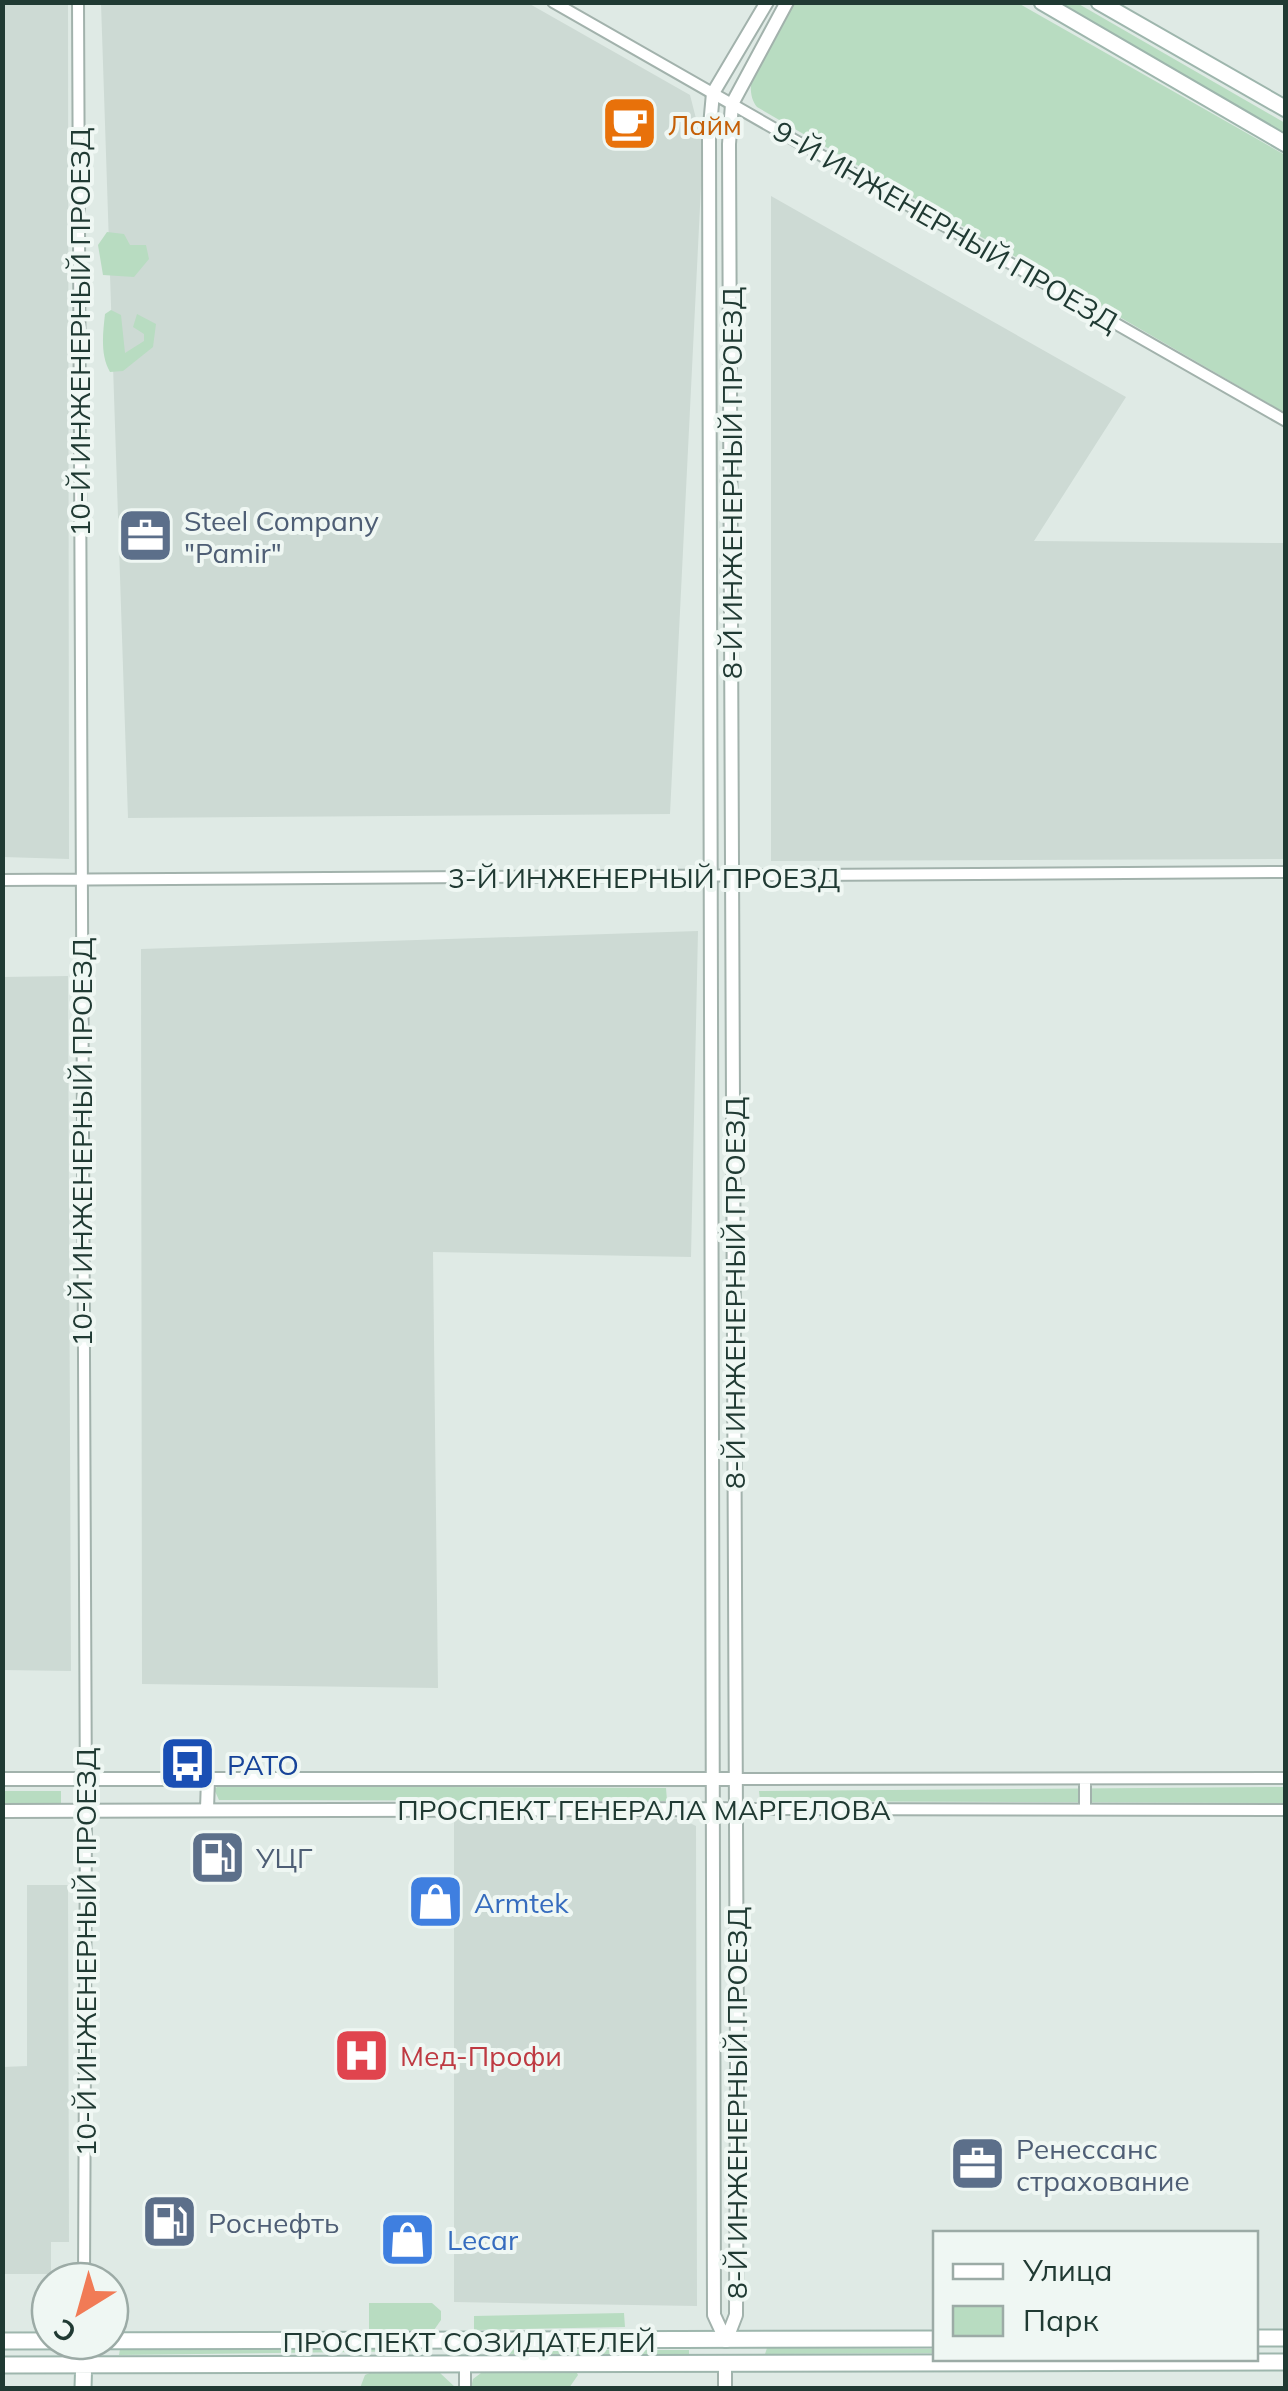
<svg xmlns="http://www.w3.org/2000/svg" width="1288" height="2391" font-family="Mulish,sans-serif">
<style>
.built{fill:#cddad4}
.green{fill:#b8dcc1}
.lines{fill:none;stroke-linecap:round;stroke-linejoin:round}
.minor-casing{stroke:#a2b2ac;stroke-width:14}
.tertiary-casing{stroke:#a2b2ac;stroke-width:16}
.secondary-casing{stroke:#9eb6ad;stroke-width:19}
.minor{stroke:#fff;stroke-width:10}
.tertiary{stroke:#fff;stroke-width:12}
.secondary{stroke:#fff;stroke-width:15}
.labels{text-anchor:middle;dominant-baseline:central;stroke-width:8;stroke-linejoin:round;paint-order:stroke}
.food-label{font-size:28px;fill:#c56008;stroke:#eff7f3;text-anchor:start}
.street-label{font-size:28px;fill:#203a33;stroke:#eff7f3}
.service-label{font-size:28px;fill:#4e5e75;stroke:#eff7f3;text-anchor:start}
.transit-label{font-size:28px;fill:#164399;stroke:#eff7f3;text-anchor:start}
.shop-label{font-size:28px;fill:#366cbe;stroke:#eff7f3;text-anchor:start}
.health-label{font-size:28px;fill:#be3a42;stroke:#eff7f3;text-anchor:start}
</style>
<rect width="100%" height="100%" fill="#dfeae5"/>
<path class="built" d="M3 2 68 3 69 859 3 857Z
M101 3H528L690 95 703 146 670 814 128 818Z
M771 196 1126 397 1034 541 1285 543V859L771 861Z
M698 931 691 1257 433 1252 438 1688 142 1684 141 949Z
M68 976 71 1671 3 1670V977Z
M454 1818 682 1819 696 1826 697 2306 454 2302Z
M27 1885H68L69 2242H51V2274H3V2067L27 2066Z"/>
<path class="green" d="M792 3H1018L1285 155V413L757 107C735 79 778 29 792 3Z
M1057 3H1077L1285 123V134Z
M107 232 124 234 130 245H146L149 259 134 277 103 275 98 245Z
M111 310 121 315 125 353 144 341V334L133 327 137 314 156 324 153 347 123 371 110 372C100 355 103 333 105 314Z
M219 1786 666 1788 667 1801 219 1800 214 1789Z
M1285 1787 1286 1803 760 1801 759 1791Z
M3 1791H61V1807L3 1806Z
M369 2303H432L441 2311V2320L434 2330 369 2332Z
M624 2313 625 2327 474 2330V2316Z
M767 2348 935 2349 936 2353 765 2354Z
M120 2349H429L431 2351 119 2355Z
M499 2350H689V2354H498Z
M374 2371 439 2372 456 2388H360L365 2375Z
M481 2373H577L578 2375 569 2388H471L473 2379Z"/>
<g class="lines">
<defs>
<path id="minor" d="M78 2 86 1810 84 2281
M553 2 1286 421
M2 880 1286 872
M735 1779 1286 1778
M1085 1808V1780
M735 1809 1286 1810
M465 2364V2388"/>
<path id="tertiary" d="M2 1779H735
M207 1809 208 1779
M2 1811 735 1809
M726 2341 714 2315 709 137 713 93 767 2
M726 2341 736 2315 737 2063 729 144 732 104 787 2
M725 2388V2363"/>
<path id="secondary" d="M1042 2 1286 144
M1099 2 1286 109
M1256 2338H1286
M2 2341 936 2339
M2 2365 1286 2362
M83 2388 84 2356"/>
</defs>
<use href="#minor" class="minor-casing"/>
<use href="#tertiary" class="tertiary-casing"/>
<use href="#secondary" class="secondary-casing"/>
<use href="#minor" class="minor"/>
<use href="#tertiary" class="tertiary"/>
<use href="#secondary" class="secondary"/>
</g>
<defs>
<symbol id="cafe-square" viewBox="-11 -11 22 22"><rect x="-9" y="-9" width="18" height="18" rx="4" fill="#e8710a" stroke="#eff7f3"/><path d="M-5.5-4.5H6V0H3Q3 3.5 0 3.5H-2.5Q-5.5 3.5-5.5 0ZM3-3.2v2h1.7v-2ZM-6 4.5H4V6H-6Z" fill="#fff"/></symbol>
<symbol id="office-square" viewBox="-11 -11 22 22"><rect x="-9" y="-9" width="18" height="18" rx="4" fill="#5c6f8a" stroke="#eff7f3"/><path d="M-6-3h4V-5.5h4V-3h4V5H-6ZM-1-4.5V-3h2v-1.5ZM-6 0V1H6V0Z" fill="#fff"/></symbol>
<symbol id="bus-square" viewBox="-11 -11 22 22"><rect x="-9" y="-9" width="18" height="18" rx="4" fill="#1a4fb4" stroke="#eff7f3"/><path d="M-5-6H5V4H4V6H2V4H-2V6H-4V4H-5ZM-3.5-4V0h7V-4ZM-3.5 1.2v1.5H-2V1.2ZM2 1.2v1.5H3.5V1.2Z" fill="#fff"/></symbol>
<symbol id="fuel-square" viewBox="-11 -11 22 22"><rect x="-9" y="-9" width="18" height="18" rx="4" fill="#5c6f8a" stroke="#eff7f3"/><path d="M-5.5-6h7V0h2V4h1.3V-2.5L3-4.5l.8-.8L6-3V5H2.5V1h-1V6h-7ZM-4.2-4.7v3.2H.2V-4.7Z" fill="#fff"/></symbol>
<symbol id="shop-square" viewBox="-11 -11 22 22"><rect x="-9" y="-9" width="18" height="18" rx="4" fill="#3f7fe0" stroke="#eff7f3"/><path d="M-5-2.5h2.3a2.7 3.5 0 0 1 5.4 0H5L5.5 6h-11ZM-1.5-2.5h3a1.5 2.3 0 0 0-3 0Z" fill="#fff"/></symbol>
<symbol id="hospital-square" viewBox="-11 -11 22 22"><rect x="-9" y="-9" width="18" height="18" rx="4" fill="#e0444e" stroke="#eff7f3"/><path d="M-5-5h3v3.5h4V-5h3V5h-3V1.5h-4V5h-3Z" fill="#fff"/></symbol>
</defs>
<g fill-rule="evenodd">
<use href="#cafe-square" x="598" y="92" width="63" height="63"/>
<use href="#office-square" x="114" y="504" width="63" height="63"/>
<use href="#bus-square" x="156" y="1732" width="63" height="63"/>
<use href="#fuel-square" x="186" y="1826" width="63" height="63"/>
<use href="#shop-square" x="404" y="1870" width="63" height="63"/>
<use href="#hospital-square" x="330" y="2024" width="63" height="63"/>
<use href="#office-square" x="946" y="2132" width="63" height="63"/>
<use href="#fuel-square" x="138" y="2190" width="63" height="63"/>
<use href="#shop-square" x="376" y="2208" width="63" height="63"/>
</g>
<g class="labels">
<g class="food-label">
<text x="668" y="124">Лайм</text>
</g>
<g class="street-label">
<text transform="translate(946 226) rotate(30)">9-Й ИНЖЕНЕРНЫЙ ПРОЕЗД</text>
<text transform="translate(79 332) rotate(-90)">10-Й ИНЖЕНЕРНЫЙ ПРОЕЗД</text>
<text transform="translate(731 483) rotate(-90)">8-Й ИНЖЕНЕРНЫЙ ПРОЕЗД</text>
<text x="644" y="877">3-Й ИНЖЕНЕРНЫЙ ПРОЕЗД</text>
<text transform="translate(81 1142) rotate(-90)">10-Й ИНЖЕНЕРНЫЙ ПРОЕЗД</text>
<text transform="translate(734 1293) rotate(-90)">8-Й ИНЖЕНЕРНЫЙ ПРОЕЗД</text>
<text x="644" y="1809">ПРОСПЕКТ ГЕНЕРАЛА МАРГЕЛОВА</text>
<text transform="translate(85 1952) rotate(-90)">10-Й ИНЖЕНЕРНЫЙ ПРОЕЗД</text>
<text transform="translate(736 2103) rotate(-90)">8-Й ИНЖЕНЕРНЫЙ ПРОЕЗД</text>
<text x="469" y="2341">ПРОСПЕКТ СОЗИДАТЕЛЕЙ</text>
</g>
<g class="service-label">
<text x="184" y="520">Steel Company<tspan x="184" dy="32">"Pamir"</tspan></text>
<text x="256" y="1857">УЦГ</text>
<text x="1016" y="2148">Ренессанс<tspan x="1016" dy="32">страхование</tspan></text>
<text x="208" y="2222">Роснефть</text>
</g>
<g class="transit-label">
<text x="227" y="1764">РАТО</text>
</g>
<g class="shop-label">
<text x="474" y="1902">Armtek</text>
<text x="447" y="2239">Lecar</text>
</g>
<g class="health-label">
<text x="400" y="2055">Мед-Профи</text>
</g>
</g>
<rect width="1288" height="2391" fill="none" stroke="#203a33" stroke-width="10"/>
<rect x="933" y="2231" width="325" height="130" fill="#eff7f3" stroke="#9caba6" stroke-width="2.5"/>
<rect x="953" y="2264" width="50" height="15" fill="#ffffff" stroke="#9caba6" stroke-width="2.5"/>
<text x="1023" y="2281" font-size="30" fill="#203a33">Улица</text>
<rect x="953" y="2306" width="50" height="30" fill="#b8dcc1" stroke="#9caba6" stroke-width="2.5"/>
<text x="1023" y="2331" font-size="30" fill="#203a33">Парк</text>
<g transform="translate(80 2311) rotate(217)"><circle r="48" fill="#eff7f3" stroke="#9caba6" stroke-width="2.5"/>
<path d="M0-8L18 38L0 25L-18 38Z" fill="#f17b56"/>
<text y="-15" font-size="28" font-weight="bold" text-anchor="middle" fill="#203a33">С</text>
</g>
</svg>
